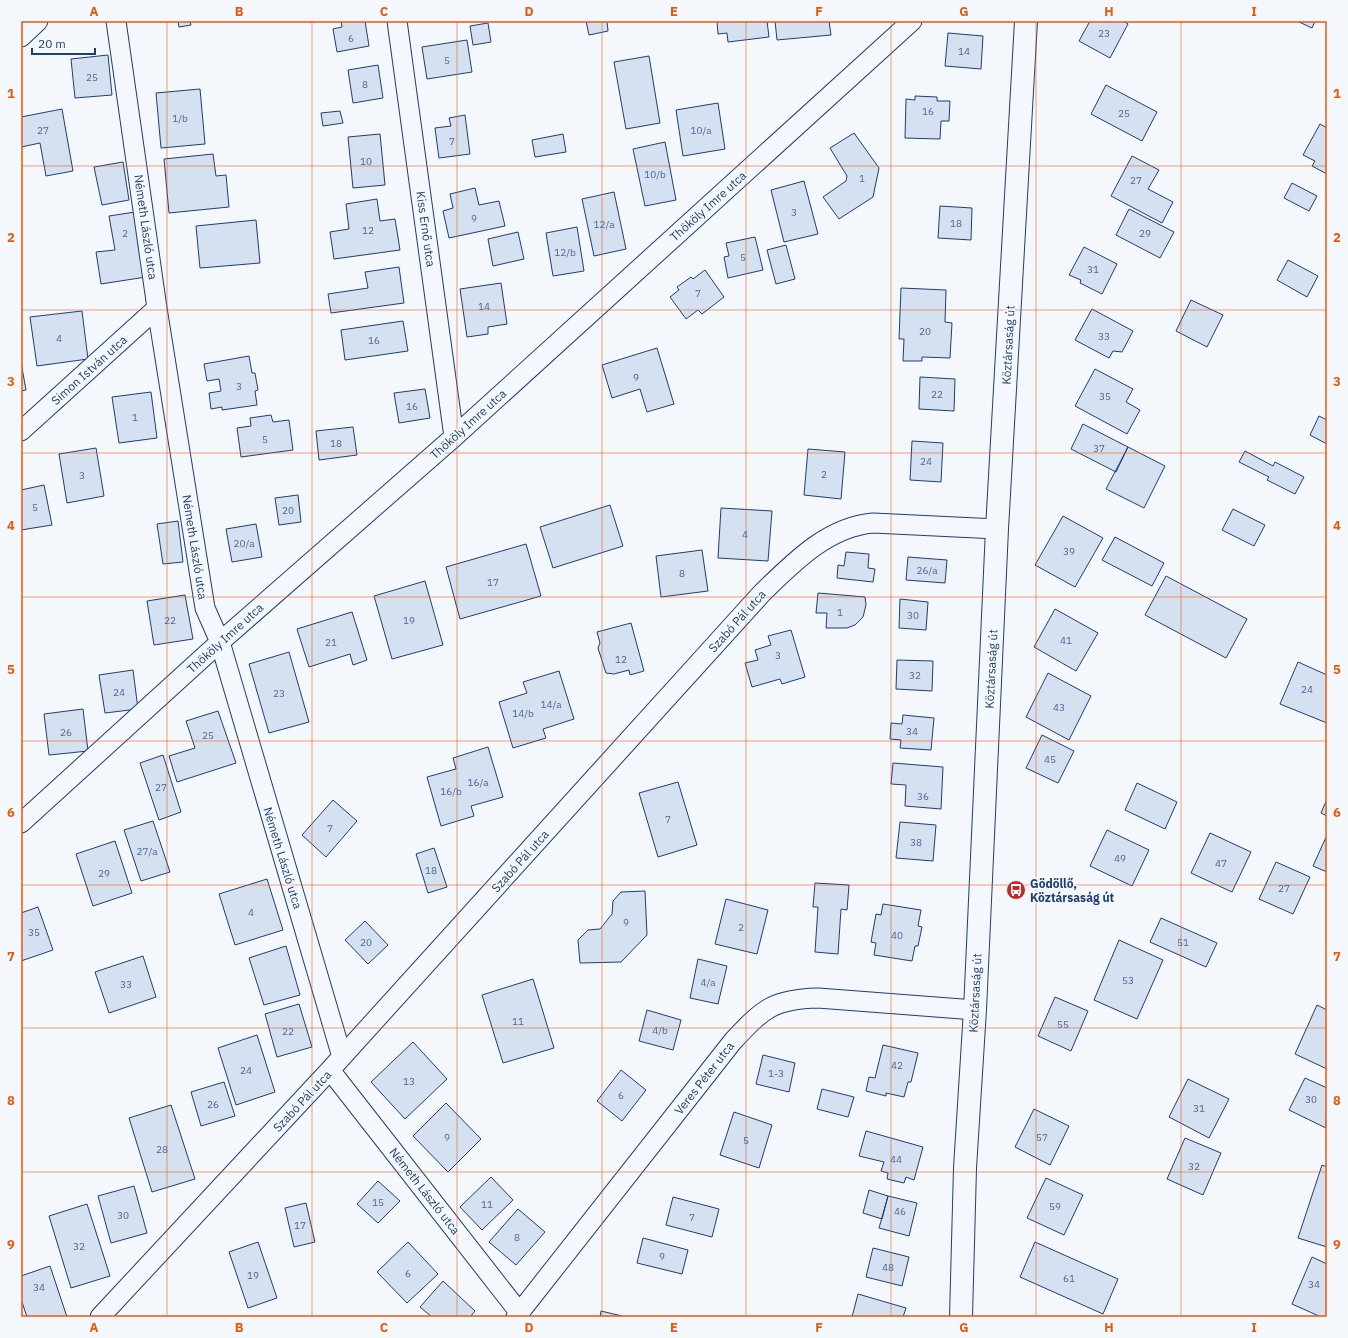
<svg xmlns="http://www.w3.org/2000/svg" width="1348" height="1338" font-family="'IBM Plex Sans',sans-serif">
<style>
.building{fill:#d5e0f0;stroke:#1d3f73}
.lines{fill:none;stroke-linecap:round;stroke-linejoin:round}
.street-casing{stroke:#1d3f73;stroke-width:21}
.secondary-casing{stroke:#1d3f73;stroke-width:24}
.street{stroke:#f4f7fb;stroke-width:19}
.secondary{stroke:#f4f7fb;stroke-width:22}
.grid{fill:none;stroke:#e8590c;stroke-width:1;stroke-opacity:0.55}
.labels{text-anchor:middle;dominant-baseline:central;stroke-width:3;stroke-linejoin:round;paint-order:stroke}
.number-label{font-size:10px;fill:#4b6792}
.street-label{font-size:12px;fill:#1d3f73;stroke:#f4f7fb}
.poi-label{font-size:12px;font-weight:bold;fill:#1d3f73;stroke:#f4f7fb;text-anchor:start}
.neatline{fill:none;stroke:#e8590c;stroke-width:1.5}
.grid-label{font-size:13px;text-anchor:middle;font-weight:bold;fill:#e8590c}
</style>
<rect width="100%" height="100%" fill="#f4f7fb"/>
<path class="building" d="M178 21H190L191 25 179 27Z
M341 21H365L369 46 337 52 333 29 342 27Z
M586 21H607L608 31 589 35Z
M717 21H767L769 37 728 42 727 33 718 34Z
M775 21H829L831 35 777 40Z
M1090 21H1123L1128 24 1110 58 1079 41Z
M1297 21H1315L1312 28Z
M488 23 491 42 473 45 470 26Z
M948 33 983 36 981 69 945 66Z
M467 40 472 72 427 79 422 47Z
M108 55 112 95 75 98 71 59Z
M649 56 660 123 626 129 614 62Z
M378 65 383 98 353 103 348 70Z
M1106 85 1157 112 1142 141 1091 114Z
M200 89 205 144 161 148 156 93Z
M915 96 937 97V101H950L949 121H941L940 139 905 138 906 99 915 100Z
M718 103 725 149 683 156 676 110Z
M62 109 73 171 46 176 40 143 21 147V117Z
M340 111 343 123 323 126 321 113Z
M465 115 470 154 439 158 435 128 451 126 449 118Z
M1320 124 1327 128V174L1312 166 1315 161 1303 155Z
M854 133 879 168 873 197 839 219 823 197 846 181 847 176 830 148Z
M380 134 385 185 353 188 348 137Z
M563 134 566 152 535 157 532 140Z
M665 142 676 200 645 206 633 149Z
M213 154 216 176 226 175 229 207 169 213 164 159Z
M1132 156 1159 170 1148 189 1173 202 1162 223 1111 196Z
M123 162 129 200 102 205 94 167Z
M804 181 818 234 784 242 771 190Z
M1292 183 1317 196 1309 211 1284 198Z
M475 188 479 205 499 201 505 226 449 238 443 211 453 208 450 194Z
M614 192 626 249 594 256 582 199Z
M377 199 380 221 395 219 400 250 334 259 330 232 349 229 346 204Z
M940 206 972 208 971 240 938 238Z
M1129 209 1174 232 1160 258 1116 235Z
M135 212 146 277 101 284 96 252 115 250 109 216Z
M256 220 260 263 200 268 196 226Z
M577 227 584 271 553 276 546 233Z
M518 232 524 259 493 266 488 239Z
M755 237 763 270 728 278 724 257 729 256 726 243Z
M786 245 795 279 776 284 767 250Z
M1084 247 1117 264 1102 294 1080 283 1081 280 1069 275Z
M1288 260 1318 276 1307 297 1277 280Z
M399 267 404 303 331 313 328 294 368 288 365 272Z
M705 270 724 297 702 314 698 310 686 319 670 297 679 290 677 287 691 277 693 279Z
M501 283 507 324 488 327V334L467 337 460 289Z
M901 288 946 290 945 322 952 323 950 358 922 357V361H903L904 339H899Z
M1191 300 1223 315 1207 347 1176 331Z
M1092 309 1133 331 1122 352 1113 351 1109 358 1075 340Z
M82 311 88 359 37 366 30 317Z
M403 321 408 351 345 360 341 330Z
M657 348 674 404 647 412 640 389 612 398 602 365Z
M249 356 252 373H255L258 390 255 391 257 405 222 410V407L211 409 209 393 221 391 219 379 207 381 204 364Z
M21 362 26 390 21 391Z
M1095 369 1133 389 1126 402 1140 410 1127 434 1075 406Z
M920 377 955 379 954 411 919 409Z
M425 389 430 418 399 423 394 393Z
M151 392 157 438 119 443 112 397Z
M271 415 273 422 289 420 293 450 241 457 237 428 251 426 250 418Z
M1319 416 1327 420V444L1310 435Z
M1083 424 1128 447 1116 472 1071 449Z
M353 427 357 455 319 460 316 431Z
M912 441 943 443 941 482 910 480Z
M1128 447 1165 466 1144 508 1106 489Z
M96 448 104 496 67 503 59 454Z
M808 449 845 452 841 499 804 495Z
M1245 451 1273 466 1275 462 1304 477 1295 494 1267 480 1269 477 1239 462Z
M44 485 52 525 21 530V490Z
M298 495 301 522 279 525 275 498Z
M610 505 623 546 553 568 540 527Z
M721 508 772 511 768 561 718 558Z
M1233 509 1265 525 1254 546 1222 530Z
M1063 516 1103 538 1075 587 1035 565Z
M178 521 183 562 163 564 157 524Z
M256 524 262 557 232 562 226 529Z
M1115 537 1164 563 1152 586 1102 560Z
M526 544 541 596 460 619 446 567Z
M702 550 708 591 661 597 656 556Z
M846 552 869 554 868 568 875 569 873 582 837 578 838 565 844 566Z
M908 557 947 560 945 583 906 580Z
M1166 576 1247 619 1226 658 1145 615Z
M425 581 443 645 392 659 374 596Z
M818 593 865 597 866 605 863 617 855 625 847 628H826L827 613H816Z
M185 595 193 639 154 645 147 601Z
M900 599 928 602 926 630 899 628Z
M1055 609 1098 633 1076 671 1034 647Z
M352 612 367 660 353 665 350 654 309 667 297 629Z
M631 623 644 671 630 675 629 670 614 674 606 673 598 648 600 643 597 632Z
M791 630 805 677 782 684 780 679 752 687 745 663 758 660 755 650 771 645 768 636Z
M289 652 309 722 269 733 249 664Z
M897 660 933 661 932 691 896 689Z
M1298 662 1327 675V723L1280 704Z
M133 670 138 709 105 713 99 675Z
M559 671 574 719 543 729 546 738 513 748 499 702 527 693 523 682Z
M1048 673 1091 696 1069 740 1026 717Z
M83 709 88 751 49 755 44 714Z
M218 711 236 763 177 782 169 756 195 748 186 721Z
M903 715 934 718 931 750 900 748 901 740 890 739 891 723 902 724Z
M1042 735 1074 751 1058 783 1026 768Z
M488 747 503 797 471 806 474 816 441 826 427 777 456 769 453 758Z
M163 755 181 812 159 820 140 763Z
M893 763 943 767 941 809 905 806 906 785 891 784Z
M678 782 697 845 658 857 639 793Z
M1137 783 1177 802 1165 829 1125 810Z
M1327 799V816L1321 813Z
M333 800 357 821 326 857 302 835Z
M153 821 170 872 141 881 124 830Z
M900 822 936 825 933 861 896 858Z
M1107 830 1149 850 1132 886 1090 866Z
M1210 833 1251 852 1232 892 1191 873Z
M1327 835V872L1313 866Z
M115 841 132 893 93 906 76 854Z
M434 848 447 887 428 893 416 854Z
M1276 862 1310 877 1293 914 1259 899Z
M267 879 283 930 235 945 219 894Z
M815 883 849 885 847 910 841 909 838 954 815 952 818 907H813Z
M645 891 647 935 621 962 580 963 578 940 588 930 600 929 612 914 613 901 621 892Z
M726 899 768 910 757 954 715 944Z
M883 904 921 910 918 926 922 927 918 946H915L912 961 874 955 876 943 871 942 876 914 881 915Z
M38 907 53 950 21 961V913Z
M1161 918 1217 943 1206 967 1150 942Z
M365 921 388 945 368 964 345 940Z
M1119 940 1163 960 1137 1019 1094 1000Z
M286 946 300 995 264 1005 249 958Z
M143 956 156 997 109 1013 95 972Z
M698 959 727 966 718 1004 690 998Z
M533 979 554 1048 503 1063 482 995Z
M1055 997 1088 1011 1071 1051 1038 1036Z
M299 1004 312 1047 277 1057 265 1014Z
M1317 1005 1327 1010V1069L1295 1054Z
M647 1010 681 1020 673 1050 639 1041Z
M257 1035 275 1092 236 1105 218 1048Z
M413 1042 447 1079 405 1119 371 1082Z
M883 1045 918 1053 911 1082H908L904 1097 886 1093V1096L866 1091 869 1077 875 1078Z
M763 1055 795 1063 789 1092 756 1084Z
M621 1070 646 1090 622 1121 597 1101Z
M1305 1078 1327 1088 1326 1128 1289 1110Z
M1188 1079 1229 1099 1209 1138 1169 1117Z
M224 1082 235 1116 201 1126 191 1092Z
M822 1089 854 1097 848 1117 817 1109Z
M446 1103 481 1139 448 1172 413 1136Z
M171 1105 195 1179 152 1192 129 1118Z
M1034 1109 1069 1126 1050 1165 1015 1147Z
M734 1112 772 1125 759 1168 720 1155Z
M866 1131 923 1147 914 1180 906 1177 904 1183 887 1179 888 1173 881 1171 884 1162 859 1156Z
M1185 1138 1221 1153 1203 1195 1167 1179Z
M1322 1165 1327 1167V1247L1298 1238Z
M491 1177 513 1200 482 1230 460 1207Z
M1046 1178 1083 1195 1064 1235 1027 1218Z
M378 1181 400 1201 378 1223 357 1204Z
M134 1186 147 1233 111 1243 98 1196Z
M869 1190 888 1196 882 1219 863 1213Z
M888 1196 917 1203 909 1236 879 1228Z
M673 1197 719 1209 712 1237 666 1225Z
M306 1203 315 1242 294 1247 285 1208Z
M87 1204 110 1276 71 1288 49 1216Z
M518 1209 545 1232 516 1265 489 1242Z
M643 1238 688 1250 682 1274 637 1263Z
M258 1242 277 1298 248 1308 229 1252Z
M408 1242 438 1274 407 1303 377 1272Z
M1035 1242 1118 1279 1103 1314 1020 1277Z
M873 1248 909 1257 902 1286 866 1277Z
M1312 1257 1327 1264V1317H1321L1292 1304Z
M50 1266 67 1317H27L21 1299V1276Z
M443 1281 475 1311 470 1317H432L420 1307Z
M858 1294 906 1308 903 1317H852Z
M601 1311 622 1316V1317H600Z"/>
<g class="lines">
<defs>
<path id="street" d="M116 21 157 308 205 608 220 642 342 1057
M397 21 454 437
M21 37 38 21
M21 431 157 308
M21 823 220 642 454 437 912 21
M330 1070 519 1312
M100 1317 330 1070 762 593C793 563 827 527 873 523L997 529
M516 1317 733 1041C763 1009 773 999 818 998L975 1010"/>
<path id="secondary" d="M961 1317 965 1168 975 1010 997 529 1026 21"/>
</defs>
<use href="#street" class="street-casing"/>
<use href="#secondary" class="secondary-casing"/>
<use href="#street" class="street"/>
<use href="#secondary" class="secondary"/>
</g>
<path class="grid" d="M167 21V1317M312 21V1317M457 21V1317M602 21V1317M746 21V1317M891 21V1317M1036 21V1317M1181 21V1317M21 166H1327M21 310H1327M21 453H1327M21 597H1327M21 741H1327M21 885H1327M21 1028H1327M21 1172H1327"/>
<defs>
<symbol id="bus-disc" viewBox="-11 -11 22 22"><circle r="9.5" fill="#c62828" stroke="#f4f7fb"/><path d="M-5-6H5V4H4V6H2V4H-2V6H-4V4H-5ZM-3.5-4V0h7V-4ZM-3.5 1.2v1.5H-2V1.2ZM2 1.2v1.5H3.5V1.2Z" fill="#fff"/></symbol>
</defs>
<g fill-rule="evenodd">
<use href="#bus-disc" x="1005" y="879" width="22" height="22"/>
</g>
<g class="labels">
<g class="number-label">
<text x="1104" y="33">23</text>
<text x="351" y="38">6</text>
<text x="964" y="51">14</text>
<text x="447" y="60">5</text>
<text x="92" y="77">25</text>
<text x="365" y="84">8</text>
<text x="928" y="111">16</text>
<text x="1124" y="113">25</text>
<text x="180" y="118">1/b</text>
<text x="43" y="130">27</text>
<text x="701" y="130">10/a</text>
<text x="452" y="141">7</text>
<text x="366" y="161">10</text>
<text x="655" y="174">10/b</text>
<text x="862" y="178">1</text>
<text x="1136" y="180">27</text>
<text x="794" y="212">3</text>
<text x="474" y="218">9</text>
<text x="956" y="223">18</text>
<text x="604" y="224">12/a</text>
<text x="368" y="230">12</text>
<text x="125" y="233">2</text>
<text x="1145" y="233">29</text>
<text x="565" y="252">12/b</text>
<text x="743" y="257">5</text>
<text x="1093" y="269">31</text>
<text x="698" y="293">7</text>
<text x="484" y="306">14</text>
<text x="925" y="331">20</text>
<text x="1104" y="336">33</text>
<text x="59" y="338">4</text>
<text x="374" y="340">16</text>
<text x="636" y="377">9</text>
<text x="239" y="386">3</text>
<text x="937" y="394">22</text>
<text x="1105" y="396">35</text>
<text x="412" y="406">16</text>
<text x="135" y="417">1</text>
<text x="265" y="439">5</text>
<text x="336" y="443">18</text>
<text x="1099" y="448">37</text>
<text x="926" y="461">24</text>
<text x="824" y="474">2</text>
<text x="82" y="475">3</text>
<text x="35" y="507">5</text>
<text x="288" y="510">20</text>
<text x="745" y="534">4</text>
<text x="244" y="543">20/a</text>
<text x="1069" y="551">39</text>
<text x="927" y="570">26/a</text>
<text x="682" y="573">8</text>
<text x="493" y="582">17</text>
<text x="840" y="612">1</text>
<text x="913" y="615">30</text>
<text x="170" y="620">22</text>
<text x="409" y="620">19</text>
<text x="1066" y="640">41</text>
<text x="331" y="642">21</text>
<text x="778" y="655">3</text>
<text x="621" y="659">12</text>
<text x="915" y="675">32</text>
<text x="1307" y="689">24</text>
<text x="119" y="692">24</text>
<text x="279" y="693">23</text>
<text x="551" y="704">14/a</text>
<text x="1059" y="707">43</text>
<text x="523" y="713">14/b</text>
<text x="912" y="731">34</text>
<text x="66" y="732">26</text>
<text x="208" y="735">25</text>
<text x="1050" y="759">45</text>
<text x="478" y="782">16/a</text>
<text x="161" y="787">27</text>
<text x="451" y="791">16/b</text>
<text x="923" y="796">36</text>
<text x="668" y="819">7</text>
<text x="330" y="828">7</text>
<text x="916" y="842">38</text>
<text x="147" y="851">27/a</text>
<text x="1120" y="858">49</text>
<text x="1221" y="863">47</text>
<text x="431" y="870">18</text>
<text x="104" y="873">29</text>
<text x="1284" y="888">27</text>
<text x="251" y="912">4</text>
<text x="626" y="922">9</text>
<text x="741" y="927">2</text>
<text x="34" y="932">35</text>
<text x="897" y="935">40</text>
<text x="366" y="942">20</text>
<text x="1183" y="942">51</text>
<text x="1128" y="980">53</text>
<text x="708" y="982">4/a</text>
<text x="126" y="984">33</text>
<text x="518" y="1021">11</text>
<text x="1063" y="1024">55</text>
<text x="660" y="1030">4/b</text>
<text x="288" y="1031">22</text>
<text x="897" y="1065">42</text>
<text x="246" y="1070">24</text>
<text x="776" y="1073">1-3</text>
<text x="409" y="1081">13</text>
<text x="621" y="1095">6</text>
<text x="1311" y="1099">30</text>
<text x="213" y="1104">26</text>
<text x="1199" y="1108">31</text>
<text x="447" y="1137">9</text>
<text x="1042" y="1137">57</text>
<text x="746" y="1140">5</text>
<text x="162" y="1149">28</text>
<text x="896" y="1159">44</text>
<text x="1194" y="1166">32</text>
<text x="378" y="1202">15</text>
<text x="487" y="1204">11</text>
<text x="1055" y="1206">59</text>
<text x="900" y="1211">46</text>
<text x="123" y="1215">30</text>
<text x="692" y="1217">7</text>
<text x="300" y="1225">17</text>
<text x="517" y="1237">8</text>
<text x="79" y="1246">32</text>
<text x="662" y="1256">9</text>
<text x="888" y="1267">48</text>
<text x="408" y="1273">6</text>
<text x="253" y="1275">19</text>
<text x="1069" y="1278">61</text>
<text x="1314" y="1284">34</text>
<text x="39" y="1287">34</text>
</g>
<g class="street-label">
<text transform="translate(708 206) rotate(-42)">Thököly Imre utca</text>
<text transform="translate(146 227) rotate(82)">Németh László utca</text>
<text transform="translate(426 229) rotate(82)">Kiss Ernő utca</text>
<text transform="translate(1008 345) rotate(-87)">Köztársaság út</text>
<text transform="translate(89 370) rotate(-42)">Simon István utca</text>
<text transform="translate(468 424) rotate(-42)">Thököly Imre utca</text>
<text transform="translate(195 547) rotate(81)">Németh László utca</text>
<text transform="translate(737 621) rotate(-48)">Szabó Pál utca</text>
<text transform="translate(225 638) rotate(-42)">Thököly Imre utca</text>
<text transform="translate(991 669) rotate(-87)">Köztársaság út</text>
<text transform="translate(283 858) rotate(73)">Németh László utca</text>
<text transform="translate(520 861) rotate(-48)">Szabó Pál utca</text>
<text transform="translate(975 993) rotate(-87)">Köztársaság út</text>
<text transform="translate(704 1078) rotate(-52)">Veres Péter utca</text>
<text transform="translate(302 1101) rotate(-47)">Szabó Pál utca</text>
<text transform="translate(425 1191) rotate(52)">Németh László utca</text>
</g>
<g class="poi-label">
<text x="1030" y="883">Gödöllő,<tspan x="1030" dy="14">Köztársaság út</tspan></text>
</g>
</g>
<rect width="1348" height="1338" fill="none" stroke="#f4f7fb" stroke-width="44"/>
<path d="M32 48v6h63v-6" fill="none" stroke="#1d3f73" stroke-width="2"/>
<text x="38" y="48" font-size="12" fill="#1d3f73" stroke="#f4f7fb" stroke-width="3" paint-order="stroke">20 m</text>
<rect x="22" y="22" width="1304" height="1294" class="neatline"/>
<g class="grid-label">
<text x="94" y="16">A</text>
<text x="239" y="16">B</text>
<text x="384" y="16">C</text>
<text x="529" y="16">D</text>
<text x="674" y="16">E</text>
<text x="819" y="16">F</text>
<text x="964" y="16">G</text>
<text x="1109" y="16">H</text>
<text x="1254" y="16">I</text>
<text x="11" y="98">1</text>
<text x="1337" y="98">1</text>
<text x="11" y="242">2</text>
<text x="1337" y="242">2</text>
<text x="11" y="386">3</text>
<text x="1337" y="386">3</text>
<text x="11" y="530">4</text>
<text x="1337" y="530">4</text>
<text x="11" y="674">5</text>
<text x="1337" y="674">5</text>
<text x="11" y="817">6</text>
<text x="1337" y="817">6</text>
<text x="11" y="961">7</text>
<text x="1337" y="961">7</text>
<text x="11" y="1105">8</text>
<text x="1337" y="1105">8</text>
<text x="11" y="1249">9</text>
<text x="1337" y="1249">9</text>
<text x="94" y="1332">A</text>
<text x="239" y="1332">B</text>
<text x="384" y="1332">C</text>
<text x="529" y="1332">D</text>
<text x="674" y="1332">E</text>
<text x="819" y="1332">F</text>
<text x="964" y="1332">G</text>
<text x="1109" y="1332">H</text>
<text x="1254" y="1332">I</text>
</g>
</svg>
